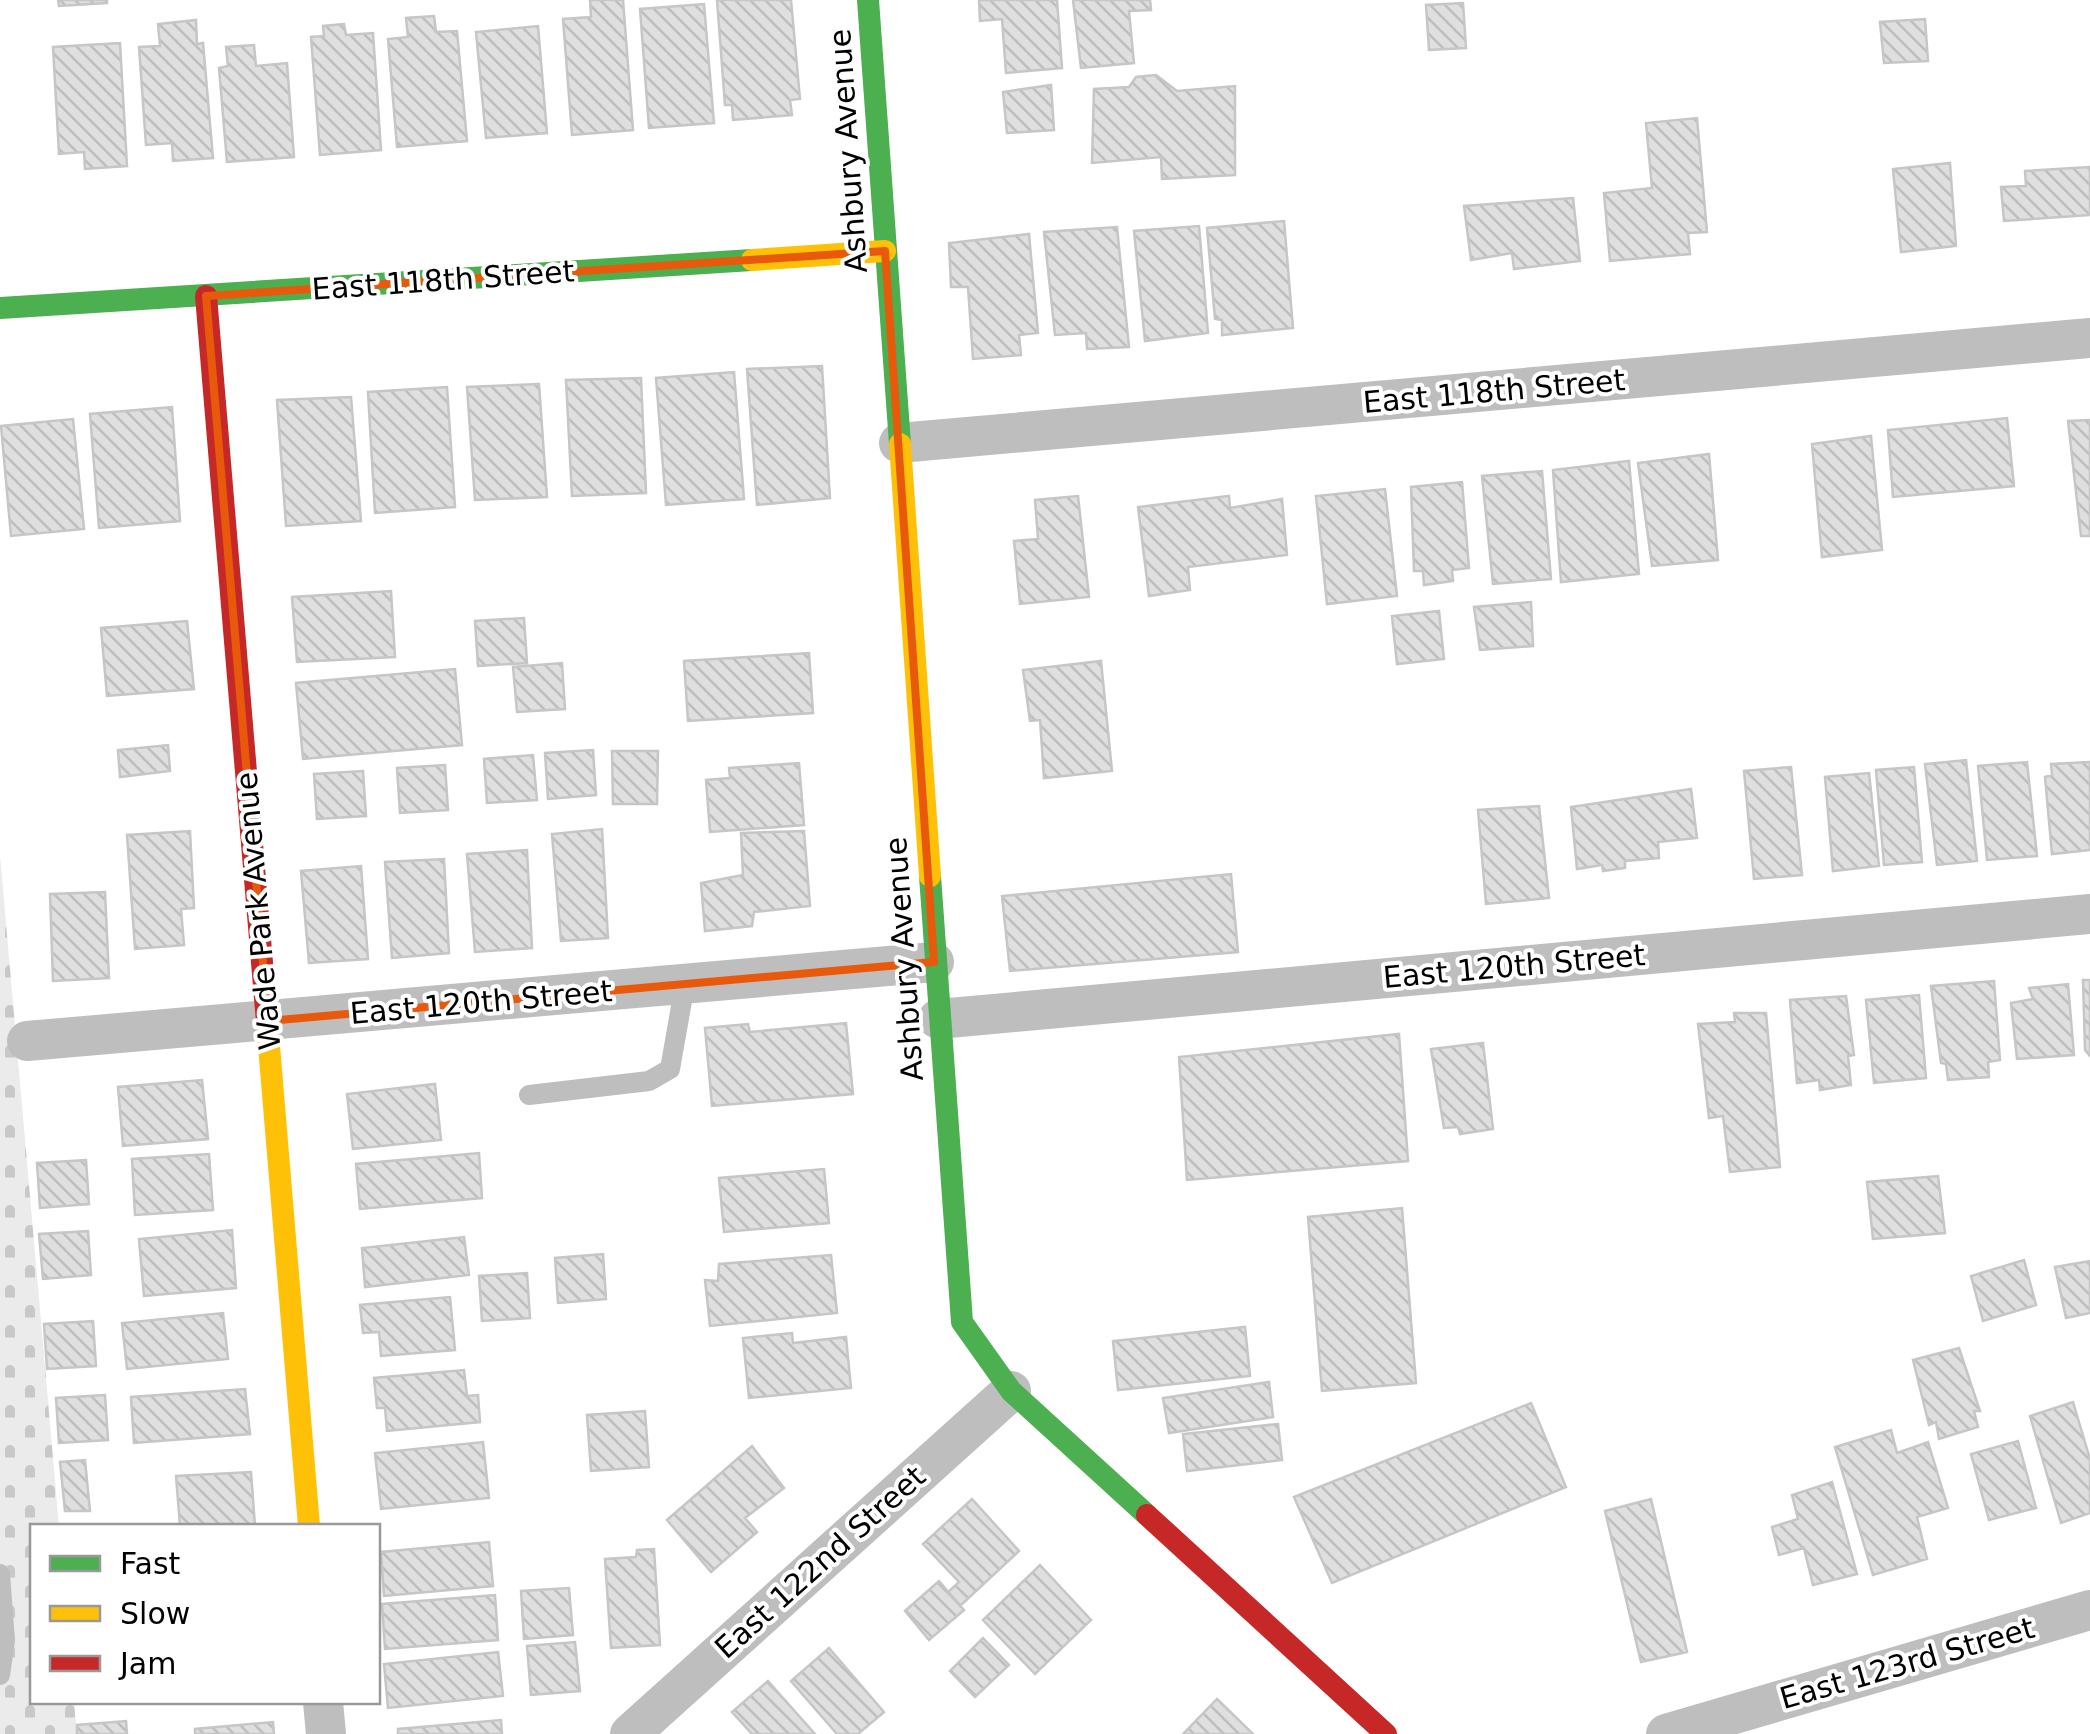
<svg xmlns="http://www.w3.org/2000/svg" width="2090" height="1734" font-family="'DejaVu Sans',sans-serif">
<style>
.cemetery{fill:url(#cemetery-stones)}
.building{fill:url(#building-back-hatch);stroke:#c6c6c6;stroke-width:2.5}
.lines{fill:none;stroke-linecap:round;stroke-linejoin:round}
.lane{stroke:#bebebe;stroke-width:20}
.street{stroke:#bebebe;stroke-width:40}
.fast{stroke:#4caf50;stroke-width:22}
.slow{stroke:#ffc107;stroke-width:22}
.jam{stroke:#c62828;stroke-width:22}
.marked{fill:none;stroke:#e8590c;stroke-width:8;stroke-linejoin:round}
.labels{text-anchor:middle;dominant-baseline:central;stroke-width:8;stroke-linejoin:round;paint-order:stroke}
.street-label{font-size:30px;fill:#000;stroke:#fff}
</style>
<defs>
<pattern id="cemetery-stones" width="16" height="16" patternUnits="userSpaceOnUse" patternTransform="scale(2.5)"><rect width="16" height="16" fill="#ebebeb"/><path d="M2 7V4a2 2 0 0 1 4 0v3zM10 15v-3a2 2 0 0 1 4 0v3z" fill="#c8c8c8"/></pattern>
<pattern id="building-back-hatch" width="6" height="6" patternUnits="userSpaceOnUse" patternTransform="scale(2.5)"><rect width="6" height="6" fill="#dfdfdf"/><path d="M-1 5l2 2M0 0l6 6M5-1l2 2" fill="none" stroke="#bebebe"/></pattern>
</defs>
<rect width="100%" height="100%" fill="#fff"/>
<path class="cemetery" d="M0 855 59 1526H32V1702H74L77 1734H0Z"/>
<path class="building" d="M58 0H107V3L59 6Z
M590 0H623L633 130 572 135 563 19 591 17Z
M717 0H791L800 99 790 100 792 115 733 120 732 105H725Z
M979 0H1057L1062 68 1006 73 1002 19 980 21Z
M1073 0H1150L1151 10 1129 11 1134 63 1081 68Z
M1463 3 1466 48 1429 50 1426 5Z
M704 4 714 123 649 128 640 9Z
M434 16 436 32 457 31 467 141 397 147 388 39 408 37 406 18Z
M1925 19 1928 61 1884 63 1880 22Z
M196 20 197 44 203 43 213 158 173 161 172 143 146 145 139 47 160 46 158 24Z
M344 24 346 35 373 33 381 150 320 155 311 37 324 36 323 26Z
M538 26 547 133 486 138 476 32Z
M120 43 127 166 85 169 84 152 59 154 53 47Z
M254 45 256 66 287 63 294 157 227 162 219 68 228 66 226 47Z
M1156 75 1177 91 1235 86V175L1162 179 1161 157 1092 163 1094 89 1129 87 1136 77Z
M1051 85 1054 130 1007 133 1003 92Z
M1697 118 1707 232 1688 233 1690 254 1610 261 1604 193 1652 188 1646 123Z
M1950 163 1956 246 1901 252 1893 169Z
M2090 167V215L2004 221 2001 187 2026 186 2025 171Z
M1573 198 1580 261 1514 269 1512 253 1471 260 1464 206Z
M1284 221 1293 328 1222 335V320L1215 319 1207 228Z
M1199 226 1208 333 1145 341 1134 231Z
M1117 227 1129 347 1087 349 1086 333 1055 335 1044 232Z
M1029 234 1038 333 1019 335 1021 355 973 359 968 287H951L949 243Z
M822 366 830 498 757 505 747 369Z
M734 372 744 499 666 505 656 378Z
M641 378 646 493 572 496 566 380Z
M539 384 547 497 475 500 467 387Z
M447 387 455 507 375 513 368 392Z
M351 397 361 521 286 526 277 400Z
M172 407 180 521 99 528 90 414Z
M2007 418 2014 486 1893 497 1888 430Z
M73 419 84 529 11 536 1 426Z
M2090 420V536H2081L2068 421Z
M1871 436 1882 550 1822 557 1812 444Z
M1709 454 1718 560 1652 566 1638 463Z
M1629 461 1639 574 1561 582 1553 470Z
M1542 471 1551 579 1493 584 1482 476Z
M1462 482 1469 568 1452 570 1453 581 1424 585 1423 571H1414L1411 487Z
M1385 489 1397 596 1327 604 1316 496Z
M1078 496 1089 597 1020 604 1014 541 1038 539 1035 500Z
M1229 496 1230 508 1282 499 1287 555 1188 567 1190 590 1149 596 1138 507Z
M391 591 395 657 297 662 292 597Z
M1531 602 1533 646 1480 650 1474 607Z
M1439 611 1444 659 1397 664 1392 616Z
M524 618 527 663 478 666 475 621Z
M187 621 194 689 107 696 101 628Z
M809 653 813 713 688 721 684 661Z
M1101 661 1112 771 1044 778 1040 720 1030 721 1023 670Z
M562 663 565 709 517 712 513 667Z
M455 669 462 745 303 759 296 683Z
M168 745 170 771 120 777 118 750Z
M593 750 596 795 548 799 545 753Z
M612 751H658L657 804H613Z
M533 755 537 800 487 803 484 759Z
M1966 760 1977 861 1937 865 1925 764Z
M2027 762 2037 856 1987 860 1978 766Z
M2090 762V850L2052 854 2045 777 2052 775 2051 764Z
M799 763 804 825 710 832 706 780 730 778 729 768Z
M445 765 448 810 400 813 397 768Z
M1791 767 1802 875 1754 879 1744 771Z
M1914 767 1922 862 1884 865 1876 770Z
M363 771 366 816 317 819 314 774Z
M1869 773 1879 866 1833 871 1825 777Z
M1691 789 1697 838 1658 842 1659 858 1625 861V868L1603 871 1602 865 1577 869 1571 807Z
M1539 806 1549 898 1486 904 1478 810Z
M602 829 608 938 561 941 552 834Z
M190 831 194 908 181 909 184 945 135 949 127 835Z
M804 831 810 906 754 912 752 926 705 931 701 883 743 875 741 833Z
M527 850 532 948 475 952 467 854Z
M444 859 449 953 392 958 385 862Z
M361 866 368 959 309 963 301 871Z
M1231 874 1238 952 1010 971 1002 896Z
M105 892 109 978 53 981 50 894Z
M2083 980H2090V1056L2085 1050Z
M1994 981 2000 1060 1988 1062 1989 1077 1948 1080 1946 1064 1941 1063 1931 986Z
M2068 984 2074 1055 2017 1059 2011 1003 2033 999 2029 988Z
M1919 995 1926 1078 1874 1083 1866 1000Z
M1846 996 1854 1055 1848 1056 1851 1085 1820 1090 1819 1080 1797 1083 1790 1000Z
M1734 1013H1766L1780 1167 1730 1172 1723 1116 1709 1118 1698 1024 1735 1022Z
M846 1023 853 1094 712 1106 705 1028 748 1024 750 1032Z
M1399 1034 1408 1161 1187 1180 1179 1057Z
M1483 1043 1493 1129 1460 1134 1458 1127 1444 1128 1431 1049Z
M202 1080 208 1139 123 1146 118 1087Z
M435 1084 441 1140 353 1149 347 1094Z
M479 1153 482 1198 360 1209 356 1164Z
M209 1154 213 1210 135 1215 132 1159Z
M86 1160 89 1204 40 1208 37 1163Z
M824 1169 829 1223 724 1232 719 1178Z
M1938 1176 1945 1233 1873 1239 1867 1182Z
M1402 1208 1416 1383 1322 1391 1308 1217Z
M232 1230 236 1288 144 1296 139 1239Z
M88 1231 91 1275 43 1279 39 1234Z
M464 1237 469 1275 365 1287 362 1248Z
M603 1254 606 1299 558 1303 555 1258Z
M831 1255 837 1313 710 1326 705 1280 718 1281 719 1264Z
M2024 1260 2036 1305 1983 1321 1971 1276Z
M2090 1261V1313L2066 1318 2055 1267Z
M527 1273 530 1318 482 1321 479 1276Z
M450 1297 455 1350 381 1356 379 1332 363 1333 360 1305Z
M223 1313 228 1359 127 1369 122 1323Z
M93 1321 96 1366 47 1369 44 1324Z
M1245 1327 1250 1376 1118 1390 1113 1341Z
M792 1333 793 1343 846 1337 851 1388 749 1398 743 1338Z
M1959 1348 1980 1411H1974L1978 1427 1939 1439 1936 1422 1929 1425 1913 1360Z
M464 1370 467 1396 478 1395 480 1422 387 1431 385 1408H377L374 1378Z
M1269 1382 1273 1417 1169 1433 1163 1398Z
M245 1389 250 1434 134 1443 131 1397Z
M105 1395 108 1440 59 1443 56 1398Z
M2073 1402 2090 1459V1513L2061 1523 2030 1416Z
M1531 1403 1566 1487 1332 1583 1294 1497Z
M645 1411 649 1467 591 1471 587 1415Z
M1278 1424 1282 1460 1187 1471 1183 1434Z
M1891 1430 1897 1453 1928 1442 1948 1508 1917 1517 1927 1559 1873 1575 1835 1447Z
M2018 1441 2036 1508 1989 1520 1971 1454Z
M483 1442 489 1498 381 1509 375 1453Z
M752 1446 784 1488 745 1518 757 1532 711 1572 667 1520Z
M85 1460 90 1511H65L60 1462Z
M251 1472 255 1526H180L176 1476Z
M1832 1482 1857 1574 1813 1585 1804 1548 1779 1555 1772 1527 1798 1519 1792 1495Z
M972 1499 1019 1551 960 1606 948 1592 959 1582 923 1544Z
M1651 1499 1687 1652 1641 1662 1605 1511Z
M489 1542 493 1586 384 1596 381 1552Z
M654 1549 660 1645 611 1648 605 1559 636 1557 637 1550Z
M1040 1565 1091 1620 1035 1674 983 1620Z
M939 1581 964 1610 929 1640 905 1611Z
M569 1588 573 1635 524 1639 521 1591Z
M495 1595 498 1640 385 1649 382 1604Z
M983 1638 1009 1665 975 1697 950 1671Z
M575 1642 580 1691 531 1695 527 1646Z
M829 1648 884 1712 858 1734H837L791 1681Z
M498 1652 503 1696 388 1708 384 1664Z
M768 1681 815 1734H752L732 1712Z
M1217 1699 1253 1734H1183Z
M501 1720 502 1734H398V1729Z
M126 1721 127 1734H77V1725Z
M273 1722 274 1734H195V1729Z"/>
<g class="lines">
<path class="lane" d="M529 1095 649 1081 670 1069 685 984
M0 1574 5 1640 0 1675"/>
<path class="street" d="M899 443 2090 338
M938 1019 2090 914
M27 1041 934 962
M323 1702 326 1734
M630 1734 1011 1391
M1666 1734 2090 1610"/>
<path class="fast" d="M868 0 900 444
M0 308 752 260
M930 876 962 1322 1011 1391 1147 1515"/>
<path class="slow" d="M752 260 885 251
M900 444 930 876
M267 1022 309 1526"/>
<path class="jam" d="M206 296 267 1022
M1147 1515 1386 1734"/>
</g>
<path class="marked" d="M885 251 934 962 268 1021 206 296Z"/>
<g class="labels">
<g class="street-label">
<text transform="translate(848 151) rotate(-94)">Ashbury Avenue</text>
<text transform="translate(443 280) rotate(-4)">East 118th Street</text>
<text transform="translate(1494 391) rotate(-5)">East 118th Street</text>
<text transform="translate(258 911) rotate(-95)">Wade Park Avenue</text>
<text transform="translate(904 959) rotate(-94)">Ashbury Avenue</text>
<text transform="translate(1514 966) rotate(-5)">East 120th Street</text>
<text transform="translate(481 1002) rotate(-5)">East 120th Street</text>
<text transform="translate(820 1562) rotate(-42)">East 122nd Street</text>
<text transform="translate(1907 1663) rotate(-16)">East 123rd Street</text>
</g>
</g>
<rect x="30" y="1524" width="350" height="180" fill="#ffffff" stroke="#999999" stroke-width="2.5"/>
<rect x="50" y="1556" width="50" height="15" fill="#4caf50" stroke="#999999" stroke-width="2.5"/>
<text x="120" y="1574" font-size="30" fill="#000000">Fast</text>
<rect x="50" y="1606" width="50" height="15" fill="#ffc107" stroke="#999999" stroke-width="2.5"/>
<text x="120" y="1624" font-size="30" fill="#000000">Slow</text>
<rect x="50" y="1656" width="50" height="15" fill="#c62828" stroke="#999999" stroke-width="2.5"/>
<text x="120" y="1674" font-size="30" fill="#000000">Jam</text>
</svg>
